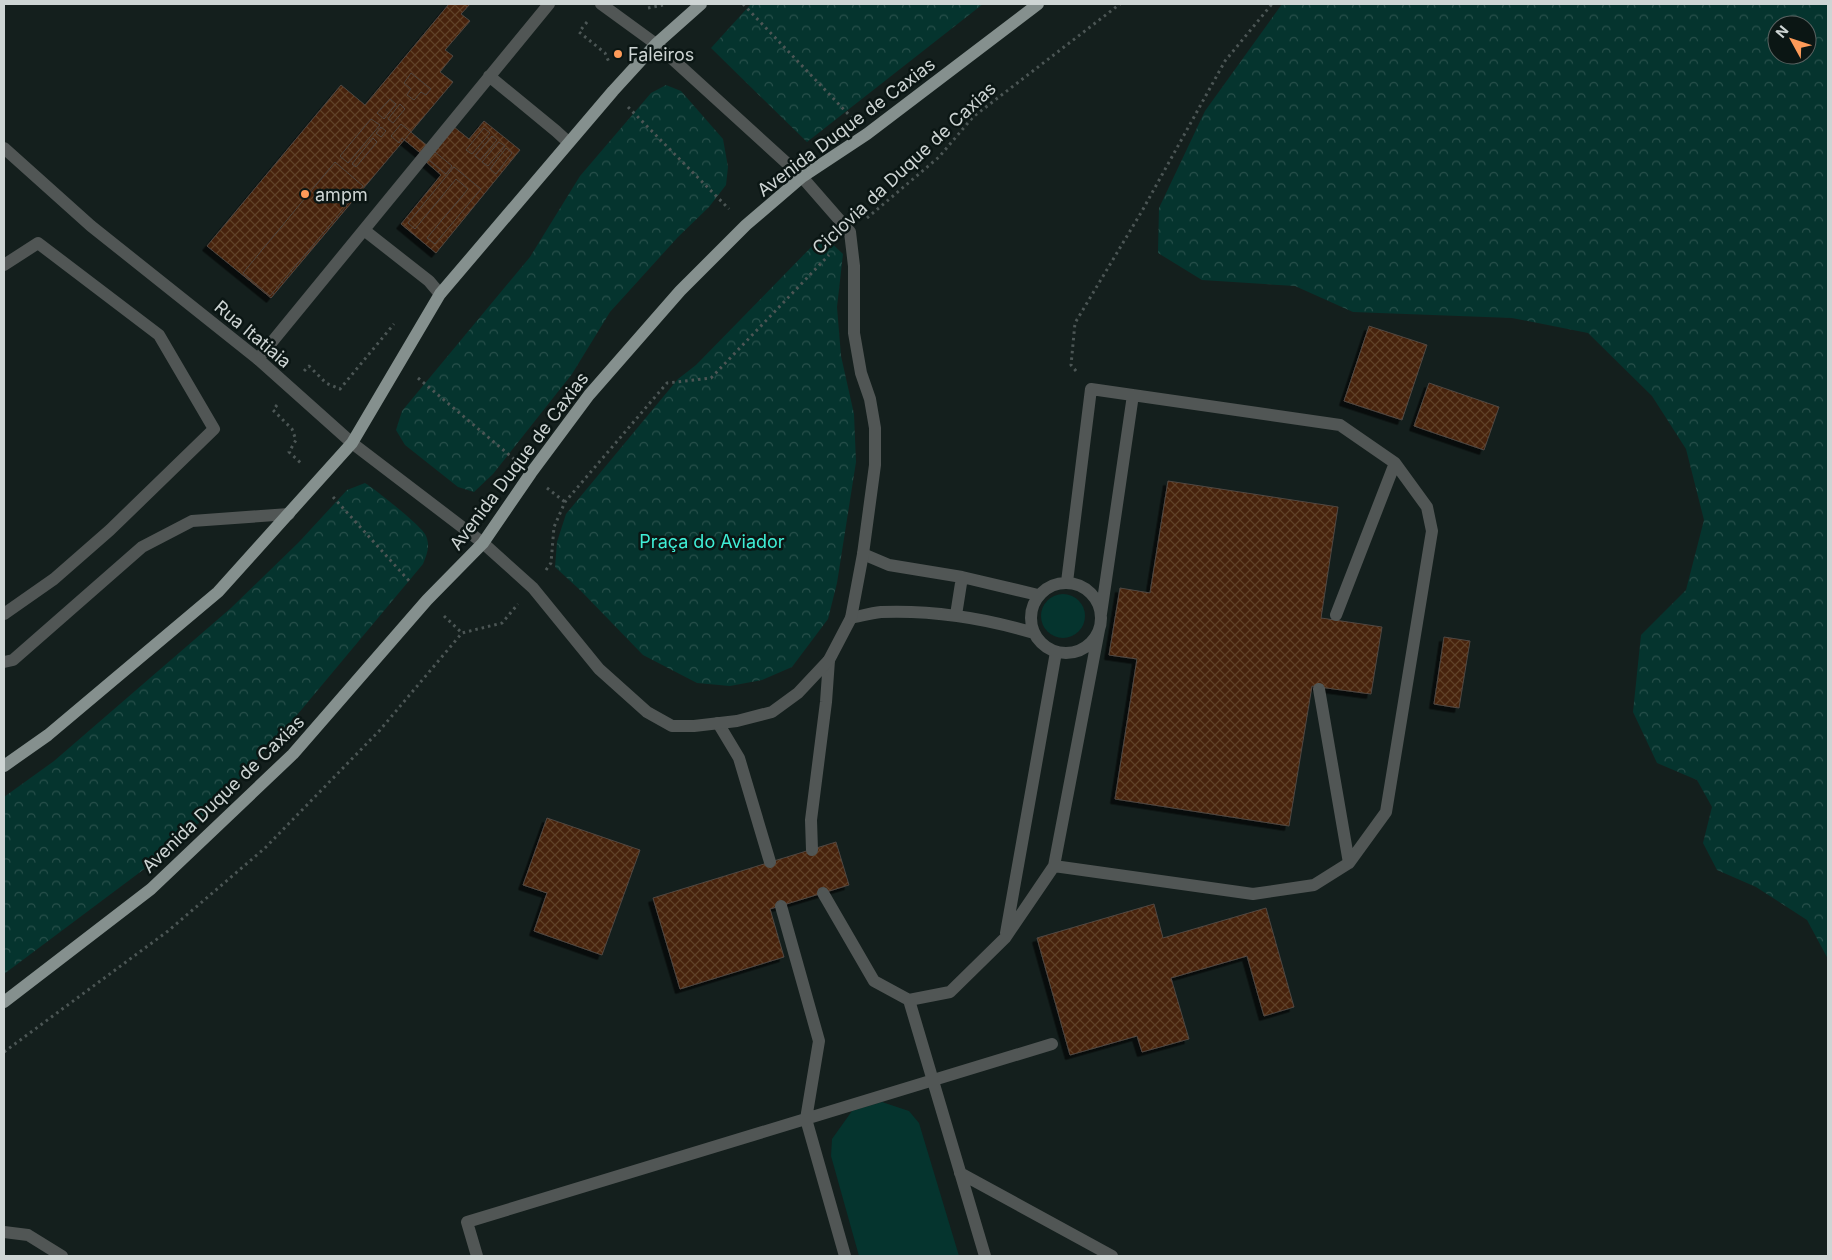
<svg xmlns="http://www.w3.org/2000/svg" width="1832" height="1260" font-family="Inter,sans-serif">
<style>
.grass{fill:#05342e}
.forest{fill:url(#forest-crowns);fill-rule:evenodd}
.building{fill:url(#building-cross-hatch);stroke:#514742;filter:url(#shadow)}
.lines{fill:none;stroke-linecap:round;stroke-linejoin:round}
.path{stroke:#4c5655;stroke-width:3;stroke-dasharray:2.5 4;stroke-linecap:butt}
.service{stroke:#515655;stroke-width:12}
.minor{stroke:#515655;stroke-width:12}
.primary{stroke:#85908e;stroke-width:12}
.poi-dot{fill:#fe9b59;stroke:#0b1614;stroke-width:2}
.labels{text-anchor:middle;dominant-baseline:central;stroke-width:5;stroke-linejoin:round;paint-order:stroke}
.poi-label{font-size:18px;fill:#ced5d4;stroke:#0b1614;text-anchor:start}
.street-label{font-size:18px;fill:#ced5d4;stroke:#0b1614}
.park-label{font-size:18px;fill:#3fefd7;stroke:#0b1614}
</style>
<defs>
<pattern id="forest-crowns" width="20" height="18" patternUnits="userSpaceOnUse" patternTransform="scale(1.25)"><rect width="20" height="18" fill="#05342e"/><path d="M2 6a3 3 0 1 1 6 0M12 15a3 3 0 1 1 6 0" fill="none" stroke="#28504b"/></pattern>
<pattern id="building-cross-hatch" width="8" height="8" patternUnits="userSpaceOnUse" patternTransform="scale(1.25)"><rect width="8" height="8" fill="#462207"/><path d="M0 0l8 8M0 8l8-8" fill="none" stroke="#60412a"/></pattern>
<filter id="shadow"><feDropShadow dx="-4.5" dy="4.5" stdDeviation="0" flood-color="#0009"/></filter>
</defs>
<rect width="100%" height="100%" fill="#141f1d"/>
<path class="grass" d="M1041 616a22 22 0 1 1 44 0a22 22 0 1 1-44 0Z
M882 1102 909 1111 919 1123 959 1256H859L831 1156 832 1139 852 1111Z"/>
<path class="forest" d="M751 4H983L807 142 711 48Z
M1282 4H1828V959L1807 920 1756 887 1717 870 1703 843 1712 807 1697 780 1657 763 1633 712 1641 635 1686 590 1704 520 1686 449 1652 396 1588 333 1512 318 1353 312 1295 286 1202 280 1158 253 1159 208 1205 111ZM1777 25H1807V55H1777Z
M666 85 681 91 723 139 728 167 726 185 709 207 678 237 610 312 572 374 493 474 474 492 458 487 405 445 396 430 402 411 530 257 580 176 651 93Z
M823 235 843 254 837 307 841 356 854 414 856 462 837 583 828 619 792 667 762 680 730 686 697 683 643 655 580 590 555 567 557 542 566 514 678 379 696 365Z
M365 483C375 489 421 526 425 534 431 545 427 554 423 564L287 727 183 840 4 974V797L54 761 231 608 299 542 347 490Z"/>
<path class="building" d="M449 4H470L461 14 470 21 445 50 453 56 440 72 453 82 271 298 207 246 341 85 365 105Z
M411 73 431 89 426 95 421 92 414 100 407 95 411 89 404 83Z
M390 99 396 104 384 119 377 113Z
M400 104 405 109 393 123 388 119Z
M371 119 380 125 348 163 340 156Z
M484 121 520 150 436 253 401 224 441 175 425 161 454 127 469 139Z
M401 124 452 166 446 174 402 138 399 143 391 136Z
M381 127 386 131 381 137 376 133Z
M484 128 490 133 472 154 466 150Z
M492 136 497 140 480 160 475 156Z
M373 138 377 142 356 167 352 164Z
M499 142 505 146 488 166 482 162Z
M506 148 512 153 496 174 490 169Z
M335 162 363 186 270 296 243 273Z
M454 167 481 189 435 244 427 238 468 189 456 179 415 229 408 223Z
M1369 326 1427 345 1402 420 1344 401Z
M1429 383 1499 407 1484 450 1414 426Z
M1168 481 1338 507 1321 618 1382 627 1371 694 1312 686 1289 826 1115 799 1137 659 1109 655 1120 588 1150 593Z
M1444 637 1470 641 1459 708 1434 704Z
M547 818 640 850 602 955 534 931 547 893 523 885Z
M836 842 849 885 770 909 784 957 680 989 653 898Z
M1154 904 1163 938 1266 908 1294 1007 1264 1016 1247 956 1171 978 1189 1039 1142 1052 1137 1036 1070 1055 1037 938Z"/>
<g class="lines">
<path class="path" d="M743 4 851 117
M648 8 663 5
M587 22 579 32 605 53 609 62
M628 107 729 209
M867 218 939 157 973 117 1120 4
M304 371 309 366 326 383 340 389 394 324
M1076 371 1071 365 1075 323 1142 211 1225 61 1272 4
M418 378 514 459
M277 405 273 410 292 429 296 440 289 452 303 465
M547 488 565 502
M333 497 411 583
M546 570 551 563 554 527 565 502 667 383 711 378 829 255
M444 616 462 633
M4 1052 168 931 265 848 380 730 462 633 502 623 518 604"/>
<path class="service" d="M489 76 556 131 568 142
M364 230 429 281 440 294
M4 265 38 243 159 335 214 429 110 530 54 579 4 614
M258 359 549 4
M863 554 889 565 962 577 1038 595
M1031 618a35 35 0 1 1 70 0a35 35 0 1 1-70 0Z
M1101 614 1133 395
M956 615 962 577
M1336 615 1395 463
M851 618C861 616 871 613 881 612 933 610 984 618 1034 633
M4 662 13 660 142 547 192 521 289 514
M1319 689 1349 863
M718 723 739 758 770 862
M812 850 811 820 826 702 829 660
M1054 866 1253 894 1314 885 1349 863 1386 812 1432 531 1427 507 1395 463 1340 425 1091 389 1067 582
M823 893 874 981 909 1000 950 992 1005 938 1054 866 1099 630
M781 906 819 1041 806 1119 845 1256
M1006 933 1056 652
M909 1000 985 1256
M960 1173 1112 1256
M4 1232 28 1235 62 1256
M477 1256 467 1222 1052 1044"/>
<path class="minor" d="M4 148 91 226 258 359 352 443 483 543 533 588 599 669 647 712 672 726H694L737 721 772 712 798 693 829 660 851 618 863 554 875 465V428L870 399 861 373 854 333V266L850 232 802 177 656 44 601 4"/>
<path class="primary" d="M4 766 48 735 218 592 352 443 440 294 613 91 656 44 701 4
M4 1002 151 889 293 754 427 600 483 543 531 473 589 395 680 291 746 225 802 177 867 134 1038 4"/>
</g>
<g class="poi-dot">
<circle cx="618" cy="54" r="5"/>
<circle cx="305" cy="194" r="5"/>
</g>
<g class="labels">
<g class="poi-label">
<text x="628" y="54">Faleiros</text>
<text x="315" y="194">ampm</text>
</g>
<g class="street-label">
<text transform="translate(846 127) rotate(-37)">Avenida Duque de Caxias</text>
<text transform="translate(904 168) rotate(-43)">Ciclovia da Duque de Caxias</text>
<text transform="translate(253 334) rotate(40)">Rua Itatiaia</text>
<text transform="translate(519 461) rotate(-53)">Avenida Duque de Caxias</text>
<text transform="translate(223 794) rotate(-44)">Avenida Duque de Caxias</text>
</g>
<g class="park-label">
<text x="712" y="541">Praça do Aviador</text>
</g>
</g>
<rect width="1832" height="1260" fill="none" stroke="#ced5d4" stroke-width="10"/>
<g transform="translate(1792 40) rotate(310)"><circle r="24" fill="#0b1614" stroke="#596261"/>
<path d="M0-4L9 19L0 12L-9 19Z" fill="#fe9b59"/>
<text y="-8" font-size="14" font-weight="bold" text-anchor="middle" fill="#ced5d4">N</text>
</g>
</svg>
